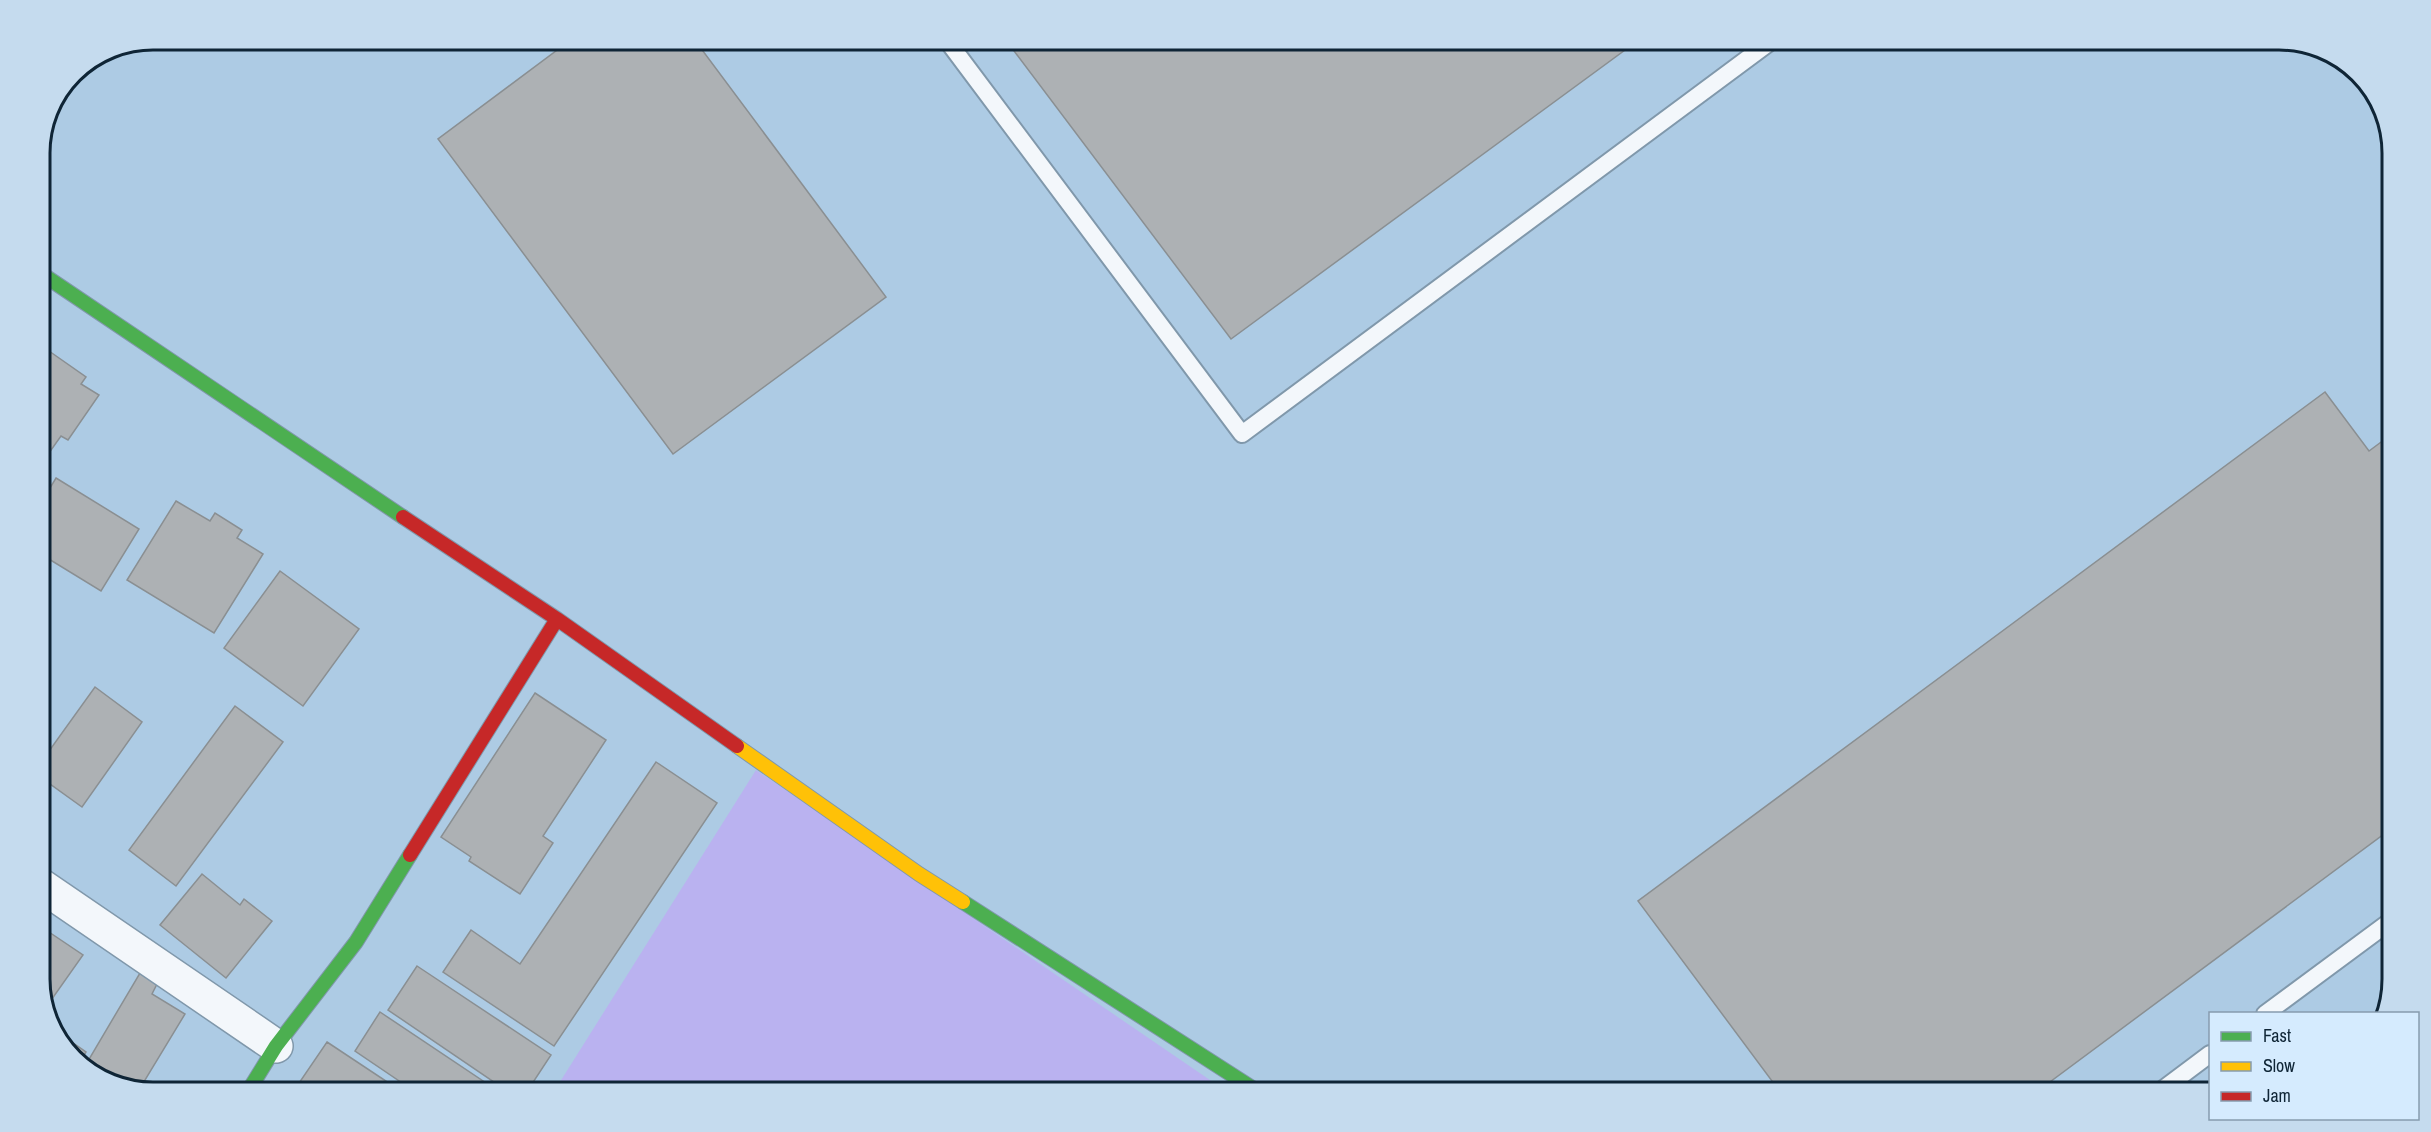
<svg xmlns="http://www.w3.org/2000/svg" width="2431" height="1132" font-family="'Archivo Narrow',sans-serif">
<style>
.green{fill:#bab2f0}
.building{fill:#adb1b4;stroke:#8a8f92;stroke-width:1.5}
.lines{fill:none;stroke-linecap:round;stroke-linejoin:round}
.lane-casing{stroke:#8098ab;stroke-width:20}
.street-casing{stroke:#8098ab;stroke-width:36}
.fast-casing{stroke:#8098ab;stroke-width:16}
.slow-casing{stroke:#8098ab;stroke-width:16}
.jam-casing{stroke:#8098ab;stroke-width:16}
.lane{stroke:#f3f7fb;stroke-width:16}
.street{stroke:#f3f7fb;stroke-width:33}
.fast{stroke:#4caf50;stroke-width:14}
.slow{stroke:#ffc107;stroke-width:14}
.jam{stroke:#c62828;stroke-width:14}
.rim{fill:none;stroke:#0f2536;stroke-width:3}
</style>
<rect width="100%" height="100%" fill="#adcbe4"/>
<path class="green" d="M756 770 1229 1093H553Z"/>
<path class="building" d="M572 39H694L886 297 673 454 438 139Z
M1005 39H1640L1231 339Z
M49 351 86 377 81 384 99 395 68 440 61 436 39 467V354L45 358Z
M2325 392 2369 451 2392 434V828L2035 1093H1781L1638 901Z
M56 478 139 529 101 591 39 553V506Z
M176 501 210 521 215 513 242 530 237 538 263 554 214 633 127 580Z
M280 571 359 629 303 706 224 648Z
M95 687 142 722 82 807 39 776V765Z
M535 693 606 740 543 836 553 843 520 894 469 861 471 857 441 837Z
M235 706 283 742 176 886 129 850Z
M656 762 717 803 554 1046 443 972 471 930 520 964Z
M202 874 240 905 244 899 272 921 226 978 160 925Z
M40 926 83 955 47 1006 39 987Z
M417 966 551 1055 526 1093H510L388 1010Z
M140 973 157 984 152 994 185 1014 139 1090 109 1084 85 1066Z
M380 1012 501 1093H417L355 1051Z
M56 1031 86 1052 80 1062 62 1048Z
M327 1042 404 1093H308L297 1086Z"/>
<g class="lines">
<defs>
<path id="lane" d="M946 39 1242 434 1774 39
M2265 1014 2392 920
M2158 1093 2210 1054"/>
<path id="street" d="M39 884 276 1046"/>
<path id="fast" d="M39 272 403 517
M963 902 1260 1093
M247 1093 276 1046 356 942 410 855"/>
<path id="slow" d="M737 746 919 874 963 902"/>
<path id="jam" d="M403 517 557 619 737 746
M410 855 557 619"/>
</defs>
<use href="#lane" class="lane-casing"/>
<use href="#street" class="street-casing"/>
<use href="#fast" class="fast-casing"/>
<use href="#slow" class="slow-casing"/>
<use href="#jam" class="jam-casing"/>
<use href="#lane" class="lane"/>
<use href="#street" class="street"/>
<use href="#fast" class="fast"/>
<use href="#slow" class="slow"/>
<use href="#jam" class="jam"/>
</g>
<path d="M0 0H2431V1132H0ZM153 50H2279A103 103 0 0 1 2382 153V979A103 103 0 0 1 2279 1082H153A103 103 0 0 1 50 979V153A103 103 0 0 1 153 50Z" fill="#c5dbee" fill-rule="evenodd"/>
<path class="rim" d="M153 50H2279A103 103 0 0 1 2382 153V979A103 103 0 0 1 2279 1082H153A103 103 0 0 1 50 979V153A103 103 0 0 1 153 50Z"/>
<rect x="2209" y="1012" width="210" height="108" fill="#d5ebfe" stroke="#869cae" stroke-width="1.5"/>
<rect x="2221" y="1032" width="30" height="9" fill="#4caf50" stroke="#869cae" stroke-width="1.5"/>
<text x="2263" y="1042" font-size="18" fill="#0f2536">Fast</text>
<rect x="2221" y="1062" width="30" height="9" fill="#ffc107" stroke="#869cae" stroke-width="1.5"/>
<text x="2263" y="1072" font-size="18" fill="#0f2536">Slow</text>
<rect x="2221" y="1092" width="30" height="9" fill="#c62828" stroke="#869cae" stroke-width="1.5"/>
<text x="2263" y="1102" font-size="18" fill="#0f2536">Jam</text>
</svg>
